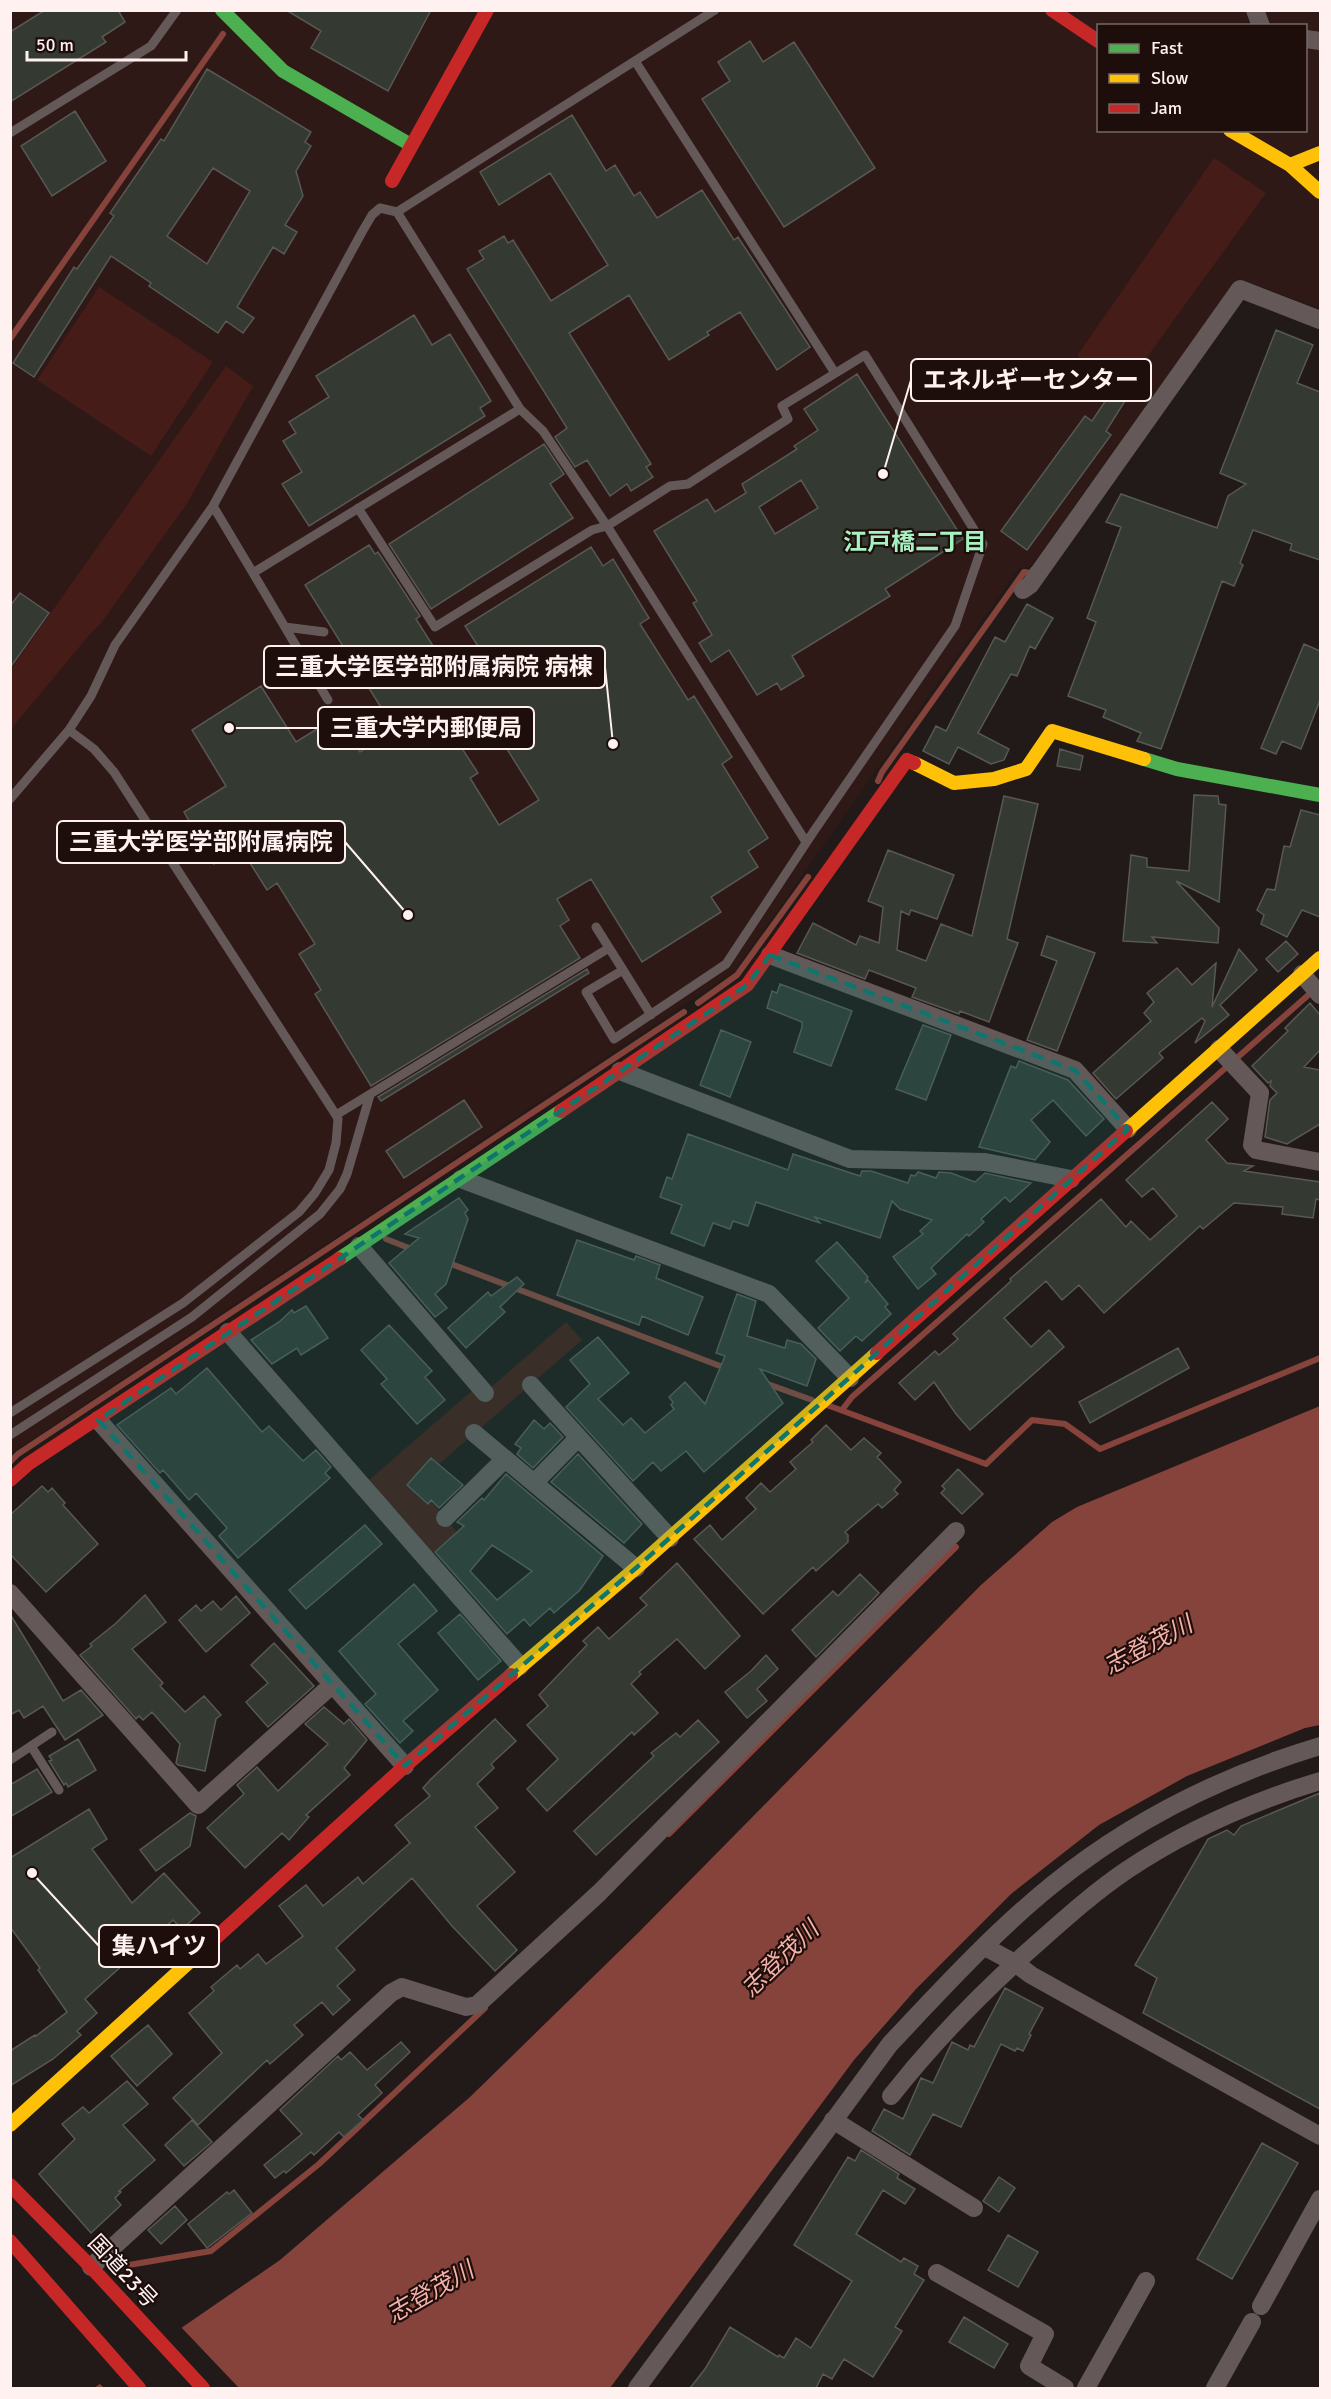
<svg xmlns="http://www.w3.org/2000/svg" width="1331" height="2399" font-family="Signika,'Noto Sans JP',sans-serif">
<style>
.built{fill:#2e1916;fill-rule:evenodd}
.green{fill:#451c18}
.water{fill:#86433b}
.pier{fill:#221a18}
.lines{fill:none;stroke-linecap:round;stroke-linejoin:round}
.stream{stroke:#86433b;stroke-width:6}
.building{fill:#343932;stroke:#585854;stroke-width:1.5;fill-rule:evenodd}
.lane{stroke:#645958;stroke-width:9}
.street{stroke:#645958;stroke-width:18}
.fast{stroke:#4caf50;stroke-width:14}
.slow{stroke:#ffc107;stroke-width:14}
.jam{stroke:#c62828;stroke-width:14}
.marked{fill:#0f766e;fill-opacity:0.2;stroke:#0f766e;stroke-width:4.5;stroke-dasharray:12 8;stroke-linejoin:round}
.labels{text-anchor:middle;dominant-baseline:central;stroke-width:4.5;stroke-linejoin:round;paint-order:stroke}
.street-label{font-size:22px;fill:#fef1ef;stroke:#1d0d0b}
.neighbourhood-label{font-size:24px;font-weight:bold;fill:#a7f2c2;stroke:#1d0d0b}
.water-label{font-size:24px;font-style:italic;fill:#f4b2a9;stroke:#1d0d0b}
.leader{fill:none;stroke:#fef1ef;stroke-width:2}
.callout-dot{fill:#fef1ef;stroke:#1d0d0b;stroke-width:2}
.callout{fill:#1d0d0b;stroke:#fef1ef;stroke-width:2}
.callout-label{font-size:24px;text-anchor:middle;font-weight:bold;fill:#fef1ef}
</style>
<rect width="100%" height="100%" fill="#221a18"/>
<path class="built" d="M11 11H1320V309L1238 278 1031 566 1019 568 735 971 11 1454ZM1098 26H1306V130H1098Z"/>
<path class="green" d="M1214 158 1266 193 1126 386 1077 356Z
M99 287 213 362 151 456 37 380Z
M226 366 253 386 186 505 101 623 91 633 11 729V669Z
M566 1322 582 1340 416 1484 457 1532 432 1553 369 1480 474 1389 481 1396Z"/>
<path class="water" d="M1320 1406V1725L1305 1728 1187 1776 1099 1825 1011 1894 916 1989 854 2060 610 2388H94L280 2260 470 2097 639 1932 981 1585 1052 1522 1077 1507Z"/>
<path class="pier" d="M180 2326 239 2388H104L98 2382Z"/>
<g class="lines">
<path class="stream" d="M10 339 223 34
M878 781 882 772 1024 572 1031 573 1033 570
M698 1003 737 975 808 877
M386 1239 414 1250
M446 1262 728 1369
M765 1383 812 1400
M827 1405 986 1464 1032 1420 1065 1424 1100 1449 1320 1358
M842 1410 852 1397 1314 990
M10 1462 18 1454 684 1012
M669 1834 956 1547
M123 2266 211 2251 319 2164 485 2008"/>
</g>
<path class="building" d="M45 10H118L125 22 102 37 106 42 10 102V32Z
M286 10H431L388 91 311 48 321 31Z
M750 41 763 62 794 42 875 168 784 227 702 99 730 81 718 62Z
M207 69 311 132 305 142 311 146 296 171 303 196 285 225 297 232 284 254 273 247 237 307 254 318 243 333 226 321 218 333 149 286 151 283 111 256 34 377 13 363 74 267 77 269 114 216 110 213 161 139 164 141ZM213 168 250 191 207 264 167 236Z
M75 111 106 161 52 196 21 146Z
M572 115 606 171 615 165 634 196 640 192 657 218 702 190 734 240 738 237 810 347 777 370 740 312 707 332 709 335 669 360 629 295 569 333 651 464 646 467 653 477 631 491 627 484 610 496 587 460 575 467 555 437 567 428 467 269 484 259 479 251 504 236 508 243 513 240 551 301 608 265 550 173 499 205 480 172Z
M414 315 432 345 450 334 491 401 480 408 485 416 309 526 282 484 302 472 283 441 296 433 289 422 329 397 316 376Z
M1276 330 1313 345 1297 383 1320 392V560L1290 550 1292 544 1253 530 1240 563 1243 565 1234 586 1222 581 1161 749 1137 741 1141 733 1103 717 1106 710 1068 696 1096 622 1087 618 1121 527 1106 522 1121 494 1217 528 1228 496 1246 484 1220 473Z
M857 374 963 539 885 589 890 596 792 656 804 676 781 690 777 683 757 695 729 650 711 662 699 643 712 635 693 603 697 601 654 531 707 499 715 512 746 493 742 484 797 449 794 446 818 430 804 409ZM801 480 818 508 775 534 759 507Z
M1112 391 1125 401 1106 431 1111 435 1027 550 1001 531 1085 416 1092 421Z
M544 444 564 474 550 484 573 518 431 609 389 544Z
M369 545 375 554 378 552 420 616 416 619 455 681 487 660 465 626 591 547 603 566 613 559 649 618 640 624 688 700 694 696 732 757 722 764 768 838 748 851 758 867 711 897 721 912 642 962 591 879 557 899 569 920 560 926 580 958 371 1086 315 994 321 990 299 954 315 944 277 883 267 890 240 847 214 864 184 812 226 786 192 730 261 686 296 742 338 716 360 752 395 730 305 585ZM495 730 539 800 499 825 470 778 478 773 463 750Z
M20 593 49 613 10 668V606Z
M1027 604 1053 618 1035 649 1030 646 1017 676 1011 674 978 733 1009 749 1004 760 991 764 958 747 949 764 923 751 936 726 946 731 995 637 1005 642Z
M1304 644 1320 651V700L1301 749 1282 741 1276 754 1261 748Z
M1060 749 1083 756 1080 770 1057 766Z
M1194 795 1218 796 1219 804 1226 805 1219 902 1176 881 1219 928 1218 943 1152 937 1157 943 1123 941 1131 855 1147 858V867L1189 871Z
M1004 796 1038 804 1007 939 1018 943 989 1022 960 1011 959 1014 912 997 916 988 869 970 865 979 797 953 813 923 856 945 860 936 879 943 883 907 868 901 888 850 954 875 937 919 911 910 909 915 901 911 897 950 926 961 941 924 972 936Z
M1301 810 1320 815V917L1302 910 1287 937 1261 924 1264 915 1257 910 1267 889 1275 890 1284 846 1290 847Z
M1047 936 1095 953 1057 1051 1027 1040 1057 961 1041 955Z
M1286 941 1298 954 1278 972 1266 959Z
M1239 949 1257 970 1220 1005 1229 1015 1195 1043 1205 1021 1202 1018 1159 1053 1163 1058 1116 1099 1093 1073 1151 1021 1144 1013 1154 1002 1147 993 1177 968 1192 985 1216 963 1212 1007Z
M587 969 589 973 381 1101 378 1097Z
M780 984 852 1011 831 1066 794 1052 802 1027V1022L767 1008 772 991 777 993Z
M1310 1003 1320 1015V1050L1304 1067 1320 1070V1124L1287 1144 1265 1137 1270 1100 1277 1093 1270 1086 1271 1081 1268 1083 1252 1066 1288 1031 1285 1028Z
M923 1025 951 1035 926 1100 896 1089Z
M721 1030 751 1042 730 1097 700 1085Z
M1019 1061 1068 1080 1104 1119 1086 1136 1053 1100 1031 1120 1050 1142 1035 1160 979 1147 1011 1066 1016 1068Z
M464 1100 482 1127 404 1178 386 1151Z
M1212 1102 1228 1119 1206 1140 1227 1163 1253 1166 1244 1171 1320 1182V1200L1316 1199 1313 1218 1282 1214 1283 1207 1234 1203 1203 1229 1200 1226 1104 1313 1079 1285 1062 1300 1046 1281 1004 1318 1031 1347 1049 1330 1064 1347 970 1430 956 1414 934 1382 915 1400 899 1383 935 1351 939 1355 958 1339 953 1334 1011 1281 1010 1279 1101 1199 1126 1227 1131 1221 1150 1240 1177 1216 1153 1188 1142 1197 1126 1180Z
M688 1134 788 1170 793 1154 860 1176 862 1171H871L908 1183 911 1175 915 1176 918 1172 936 1178 939 1172 951 1173 975 1182 985 1173 1031 1183 1010 1202 1005 1197 981 1219 984 1222 969 1236 967 1234 931 1268 936 1274 918 1289 893 1257 923 1234 920 1231 932 1220 900 1209 892 1201 880 1238 815 1217 820 1223 756 1202 748 1226 733 1221 730 1229 713 1223 704 1246 671 1233 682 1205 660 1197 667 1177 672 1179Z
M459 1198 468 1210 465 1213 468 1219 446 1284 435 1294 447 1308 435 1317 389 1263 419 1238 405 1234Z
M577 1240 634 1260 636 1256 660 1265 656 1278 703 1297 688 1335 642 1316 639 1325 557 1295Z
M837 1242 868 1277 865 1283 868 1280 888 1304 885 1307 891 1314 862 1341 856 1336 840 1351 818 1328 849 1298 816 1261Z
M517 1277 524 1284 500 1307 505 1312 466 1348 448 1328 488 1292 491 1296Z
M737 1294 756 1301 747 1336 785 1348 787 1340 801 1344 816 1359 807 1386 760 1369 783 1403 704 1472 686 1451 661 1471 653 1462 633 1481 566 1407 590 1384 570 1360 598 1337 629 1373 598 1399 623 1425 631 1418 645 1433 674 1409 671 1405 673 1402 669 1397 685 1382 705 1404 725 1356 716 1353Z
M306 1306 328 1338 301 1355 297 1348 272 1364 251 1340 279 1322 292 1310 294 1313Z
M389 1325 432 1371 425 1377 445 1400 417 1424 381 1384 387 1379 361 1350Z
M1178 1348 1189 1368 1090 1423 1079 1402Z
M207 1368 262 1432 269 1426 303 1461 316 1450 331 1467 325 1473 330 1478 238 1558 219 1536 227 1528 196 1493 189 1500 163 1470 160 1473 117 1425 171 1388 176 1394Z
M534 1420 544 1429 550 1423 563 1437 533 1468 517 1454 521 1448 515 1444Z
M826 1425 851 1450 864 1438 881 1453 877 1457 901 1482 894 1490 898 1494 882 1508 878 1504 845 1532 848 1535V1542L816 1571 813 1567 763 1614 694 1539 710 1525 722 1540 756 1509 746 1498 761 1483 770 1492 796 1469 790 1462 813 1442 811 1440Z
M578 1454 642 1524 624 1543 551 1482Z
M431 1458 463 1485 439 1508 431 1500 428 1504 407 1485Z
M958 1469 983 1494 962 1514 941 1493 945 1489 942 1486Z
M506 1474 603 1556 580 1590 554 1613 550 1608 530 1626 524 1619 507 1634 435 1552 464 1526 457 1522 482 1498 484 1500ZM492 1545 532 1571 497 1600 470 1571Z
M42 1486 48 1492 52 1488 65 1503 63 1505 98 1544 46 1592 10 1554V1515Z
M365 1525 382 1544 306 1609 289 1590Z
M677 1563 740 1636 705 1669 677 1639 639 1672 641 1674 631 1684 658 1713 634 1735 632 1732 547 1811 527 1789 558 1759 527 1725 548 1706 539 1695 587 1645 583 1641 598 1627 609 1639 647 1605 640 1598Z
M860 1574 879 1593 816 1657 792 1630 833 1591 838 1596Z
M414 1584 437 1611 398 1644 438 1690 403 1721 413 1731 400 1743 365 1704 376 1694 339 1651Z
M145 1595 166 1622 132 1649 163 1683 160 1686 185 1712 204 1696 221 1715 216 1719 205 1771 178 1765 176 1763 180 1744 152 1712 143 1720 139 1716 136 1719 80 1655 92 1646 90 1644 115 1624Z
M236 1596 250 1613 206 1652 179 1620 196 1605 201 1611 213 1601 221 1610Z
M10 1614 63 1701 81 1690 103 1715 65 1740 43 1706 24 1718 19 1710 10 1715Z
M460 1614 501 1661 478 1680 438 1633Z
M274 1643 314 1686 268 1727 246 1702 268 1683 251 1665Z
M766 1655 778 1669 757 1689 767 1701 747 1718 725 1692 751 1671Z
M324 1707 344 1724 349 1719 367 1740 344 1768 350 1775 306 1815 309 1817 289 1840 282 1833 245 1868 207 1828 244 1794 237 1785 257 1767 278 1791 328 1744 305 1724Z
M495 1719 516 1741 491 1764 494 1768 477 1784 498 1808 475 1827 515 1872 477 1906 517 1950 495 1971 452 1926 412 1878 336 1948 355 1970 337 1986 350 2000 333 2015 322 2002 294 2025 303 2035 270 2064 267 2060 198 2125 173 2098 222 2053 189 2013 214 1991 211 1987 237 1965 240 1969 258 1954 266 1964 303 1936 279 1906 306 1885 323 1906 358 1877 363 1884 410 1843 395 1825 430 1796 423 1788 431 1779Z
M698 1720 719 1742 596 1855 574 1831 654 1756 651 1753 676 1733 680 1737Z
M78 1739 96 1770 68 1787 66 1783 64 1785 49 1761 52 1760 49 1756Z
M37 1769 52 1792 10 1817V1785Z
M1320 1793V2109L1143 2013 1157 1978 1135 1965 1208 1839 1227 1830 1234 1835 1241 1826Z
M89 1809 107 1839 92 1849 132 1903 164 1873 200 1913 182 1929 173 1920 85 1999 97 2013 77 2031 81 2035 53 2059 10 2086V2051L35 2035 36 2036 67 2012 38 1970 40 1968 10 1927V1858Z
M190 1813 196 1816 190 1846 156 1871 140 1850Z
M1005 1988 1043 2008 1029 2034 1031 2035 1023 2051 1017 2048 1015 2051 1001 2044 961 2127 933 2114 910 2155 872 2131 884 2109 903 2119 921 2078 933 2083 952 2042 968 2050 970 2045 974 2047Z
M148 2025 172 2054 137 2086 111 2056Z
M401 2042 410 2052 375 2085 382 2093 358 2115 363 2120 344 2137 339 2132 314 2155 311 2152 286 2173 284 2171 275 2178 264 2165 302 2134 280 2110 338 2056 341 2060 350 2052 367 2070Z
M127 2081 148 2104 123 2125 155 2160 119 2191 121 2192 115 2198 121 2205 91 2233 39 2174 75 2139 62 2124 83 2107 89 2113Z
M192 2120 212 2142 184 2166 165 2145Z
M1262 2143 1298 2163 1232 2279 1197 2259Z
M861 2150 899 2174 897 2178 915 2189 905 2204 883 2190 856 2234 901 2262 904 2258 918 2266 914 2274 924 2280 895 2327 902 2331 873 2377 844 2359 832 2379 823 2374 816 2388H690L705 2369 730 2327 778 2357 779 2355 784 2358 796 2338 811 2348 852 2281 794 2245 848 2157 855 2161Z
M999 2177 1015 2188 999 2212 983 2201Z
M234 2190 252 2213 207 2248 188 2224 227 2192 229 2194Z
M175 2206 187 2220 161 2244 148 2230Z
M1008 2235 1038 2252 1018 2287 988 2270Z
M964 2317 1008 2344 994 2368 949 2342Z"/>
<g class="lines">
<path class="lane" d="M635 61 835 373
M10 133 151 46 177 10
M397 212 715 10
M213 506 253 573 520 409
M358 508 435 627 592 530 607 526 670 486 688 484 788 419 782 406 865 355 983 544 955 626 814 831 726 964 614 1039 586 992 623 970 651 1015
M253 573 328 700
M285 627 324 632
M10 799 69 730 91 696 115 645 213 506 362 232 372 215 380 208 397 212 520 409 543 431 607 526 806 842
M596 927 623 970
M336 1115 609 948
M10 1413 183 1303 299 1212 315 1193 329 1170 336 1143 338 1119 336 1115 114 772 94 749 69 730
M10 1435 192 1317 320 1214 340 1189 347 1174 370 1095
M31 1746 59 1790
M10 1760 52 1732"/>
<path class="street" d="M1255 10 1261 26
M1306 39 1320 41
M1023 590 1030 585 1240 289 1320 320
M770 955 1075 1070 1128 1129
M1302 974 1320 995
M1219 1049 1260 1093 1252 1145 1256 1150 1320 1162
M620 1071 850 1159 985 1162 1071 1179
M461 1179 769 1294 850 1378
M359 1246 485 1393
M228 1332 520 1666
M531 1385 670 1538
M98 1420 405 1766
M474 1433 636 1568
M534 1483 578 1438
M445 1518 505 1459
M10 1593 198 1805 332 1685
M985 1947 1015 1963 1031 1975 1320 2136
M891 2096C936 2039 987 1987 1042 1939 1069 1915 1096 1891 1127 1870 1185 1831 1254 1801 1320 1781
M833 2120 974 2208
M91 2267 391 1993 402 1987 466 2007 477 2005 599 1893 956 1531
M937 2273 1045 2334 1029 2366 1065 2388
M1261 2306 1320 2199
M637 2388 890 2044C942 1989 994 1932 1052 1885 1131 1821 1224 1775 1320 1746
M1086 2388 1146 2281
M1215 2388 1252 2322"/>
<path class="fast" d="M222 10 283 71 411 145
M1144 759 1177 769 1320 795
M339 1259 561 1111"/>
<path class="slow" d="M1230 130 1290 165 1320 192
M1290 165 1320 153
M914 763 954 783 994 779 1026 769 1052 731 1144 759
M1126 1131 1320 958
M511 1675 636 1568 877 1353
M10 2125 210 1943"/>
<path class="jam" d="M1052 10 1098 41
M392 181 487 10
M561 1111 747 985 907 760 914 763
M877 1353 1126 1131
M10 1480 28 1464 339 1259
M210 1943 405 1766 511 1675
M10 2185 91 2267 203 2388
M10 2241 139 2388"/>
</g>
<path class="marked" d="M770 955 1075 1070 1128 1129 636 1568 405 1766 98 1420 713 1009 747 985Z"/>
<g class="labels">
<g class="street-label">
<text transform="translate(123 2271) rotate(47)">国道23号</text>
</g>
<g class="neighbourhood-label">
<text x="915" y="542">江戸橋二丁目</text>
</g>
<g class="water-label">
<text transform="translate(1148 1645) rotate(-28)">志登茂川</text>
<text transform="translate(780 1959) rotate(-44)">志登茂川</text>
<text transform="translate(430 2292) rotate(-30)">志登茂川</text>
</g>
</g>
<path class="leader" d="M883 474L911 380M613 744L605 667M229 728L318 728M408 915L345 842M32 1873L99 1946"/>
<g class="callout-dot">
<circle cx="883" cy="474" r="6"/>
<circle cx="613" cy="744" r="6"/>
<circle cx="229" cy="728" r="6"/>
<circle cx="408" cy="915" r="6"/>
<circle cx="32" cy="1873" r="6"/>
</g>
<g class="callout">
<rect x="911" y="359" width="240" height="42" rx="6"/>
<rect x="264" y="646" width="341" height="42" rx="6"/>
<rect x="318" y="707" width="216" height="42" rx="6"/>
<rect x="57" y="821" width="288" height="42" rx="6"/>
<rect x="99" y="1925" width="120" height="42" rx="6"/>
</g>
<g class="callout-label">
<text x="1031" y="388">エネルギーセンター</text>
<text x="434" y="675">三重大学医学部附属病院 病棟</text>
<text x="426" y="736">三重大学内郵便局</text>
<text x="201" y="850">三重大学医学部附属病院</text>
<text x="159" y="1954">集ハイツ</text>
</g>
<rect width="1331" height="2399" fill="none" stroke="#fef1ef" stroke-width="24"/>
<rect x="1097" y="24" width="210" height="108" fill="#1d0d0b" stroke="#776866" stroke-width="1.5"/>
<rect x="1109" y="44" width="30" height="9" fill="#4caf50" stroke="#776866" stroke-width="1.5"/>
<text x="1151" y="54" font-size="18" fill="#fef1ef">Fast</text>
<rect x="1109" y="74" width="30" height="9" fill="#ffc107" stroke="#776866" stroke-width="1.5"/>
<text x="1151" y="84" font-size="18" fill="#fef1ef">Slow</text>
<rect x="1109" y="104" width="30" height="9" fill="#c62828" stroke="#776866" stroke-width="1.5"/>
<text x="1151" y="114" font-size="18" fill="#fef1ef">Jam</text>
<path d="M27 51v9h159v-9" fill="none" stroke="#fef1ef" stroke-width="3"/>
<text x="36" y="51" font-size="18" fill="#fef1ef" stroke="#1d0d0b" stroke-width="4.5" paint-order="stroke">50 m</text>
</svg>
